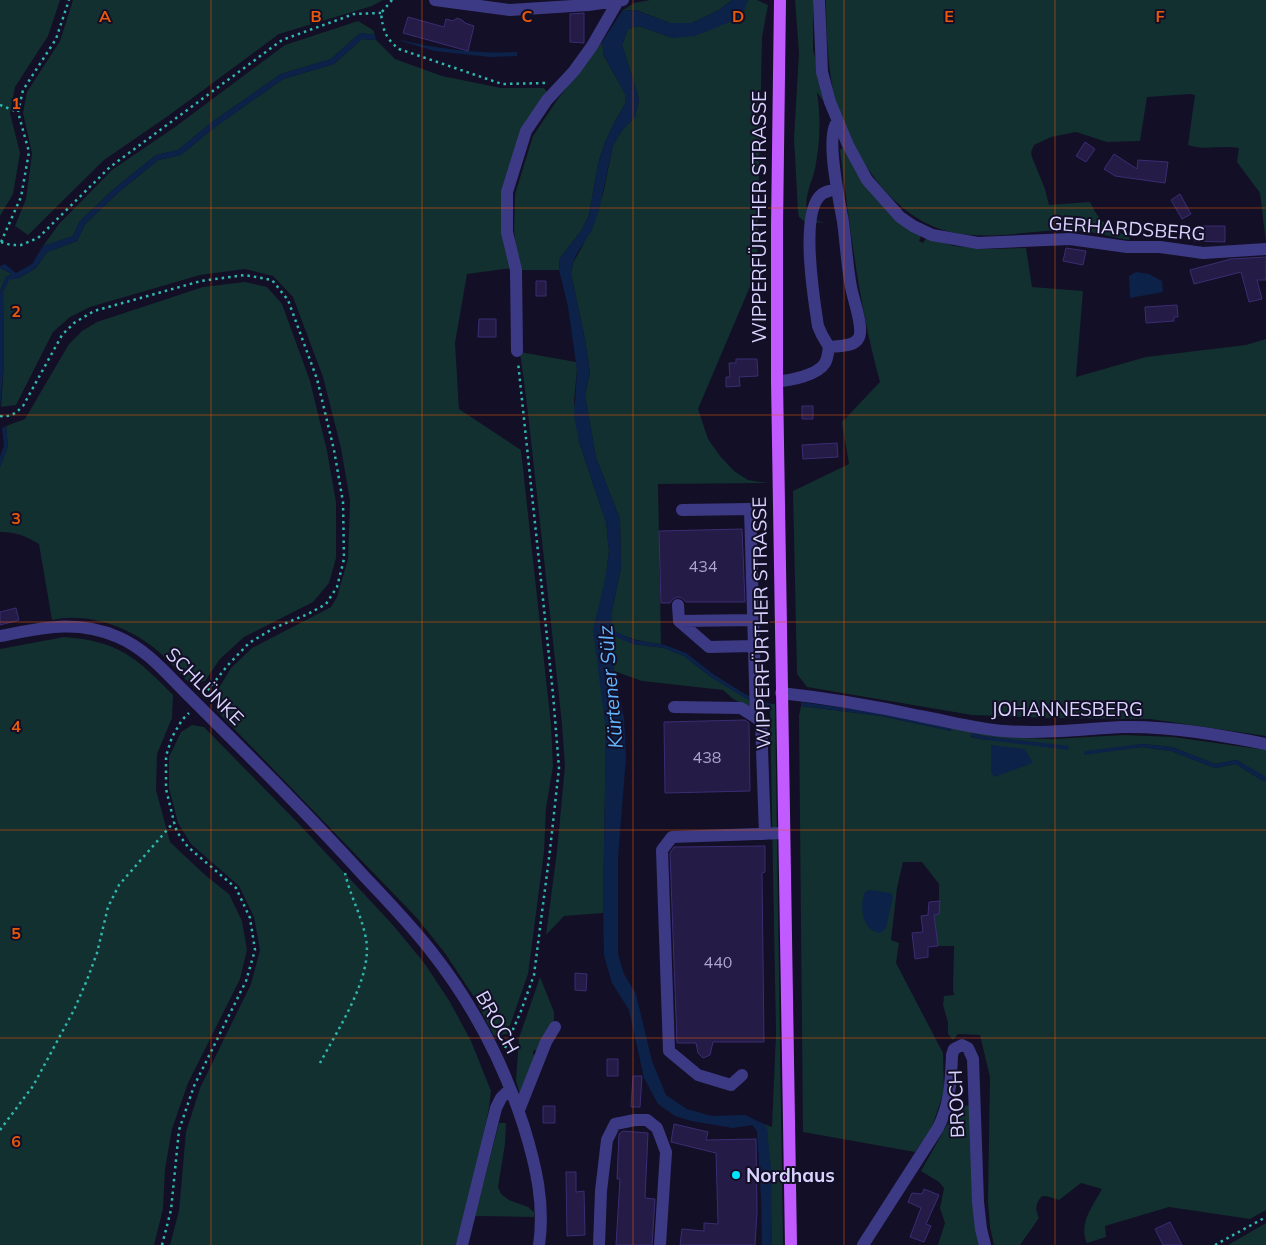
<svg xmlns="http://www.w3.org/2000/svg" width="1266" height="1245" font-family="Mulish,sans-serif">
<style>
.green{fill:#12302f;fill-rule:evenodd}
.water{fill:#0c2248}
.building{fill:#241b47;stroke:#3b2d73}
.lines{fill:none;stroke-linecap:round;stroke-linejoin:round}
.path{stroke:#2fb8b0;stroke-width:2.5;stroke-dasharray:2.5 4;stroke-linecap:butt}
.minor{stroke:#3d3a85;stroke-width:12}
.major{stroke:#c25bff;stroke-width:12}
.grid{fill:none;stroke:#e8590c;stroke-width:1;stroke-opacity:0.55}
.poi-dot{fill:#00e5ff;stroke:#130f26;stroke-width:2}
.labels{text-anchor:middle;dominant-baseline:central;stroke-width:4;stroke-linejoin:round;paint-order:stroke}
.number-label{font-size:16px;fill:#aca6d1}
.street-label{font-size:19px;fill:#d9d4ff;stroke:#130f26}
.poi-label{font-size:19px;font-weight:bold;fill:#d9d4ff;stroke:#130f26;text-anchor:start}
.water-label{font-size:20px;font-style:italic;fill:#62b6ff;stroke:#130f26}
.grid-label{font-size:16px;text-anchor:middle;font-weight:bold;fill:#e8590c;stroke:#130f26;stroke-width:4;stroke-linejoin:round;paint-order:stroke}
</style>
<rect width="100%" height="100%" fill="#130f26"/>
<path class="green" d="M0 0H60L48 36 15 87 10 113 20 153 13 194 0 216Z
M73 0H383L372 6 279 34 168 116 104 160 28 235 15 226 26 199 32 153 23 113 27 92 60 41Z
M650 0H732L719 10 692 23H670L636 10 622 11 634 3Z
M748 0H757L768 5 762 37 757 270 698 409 708 439 720 456 734 471 748 480 768 483 658 484 661 644C643 642 628 639 612 630L611 615 621 568 620 519 596 458 585 395 590 373 585 339 571 274 573 263 583 245 603 194 613 145 623 129 635 117 639 99 622 45 628 29 639 26 673 38 748 2Z
M795 0H813V49L827 106 817 92C821 118 820 144 815 169 812 182 804 197 807 210 809 219 818 221 825 223L804 221 799 217 798 211 794 138 799 53Z
M826 0H1266V243L1260 193 1237 162 1239 148C1222 145 1205 151 1188 145L1195 95 1190 94 1147 97 1140 141 1107 142 1076 132 1051 137 1034 145 1031 152 1032 157 1045 189 1049 205 1090 202C1101 225 1108 226 1130 238L1129 240C1112 237 1087 230 1069 230 1031 230 994 240 956 233 897 223 857 162 838 109 828 78 826 33 826 0Z
M358 21 373 30 375 35 360 33 331 59 281 74 212 122 178 150 156 155 115 188 80 221 73 236 43 246 59 224 112 170 175 127 285 45Z
M362 39 376 40 395 59 442 76 501 88H544L547 92 502 192 512 268 467 274 455 343 459 409 521 450 551 725 553 766 546 808 544 852 528 974 507 1034 494 1036 474 997 445 953 416 917 216 710 219 688 231 668 252 648 331 607 337 597 348 559 350 501 341 448 323 377 293 297 273 276 245 269 200 275 90 307 70 317 53 332 16 405 1 407 4 361 3 292 9 279 19 278 36 268 47 252 77 241 85 224 119 192 158 160 181 155 215 127 283 79 334 64Z
M602 42 604 56 626 95 625 104 614 123 604 145 598 164 589 215 581 231 560 258 559 270H519L514 231 515 194 533 136 557 100Z
M843 148 921 236 919 241 923 243 926 238 954 246 988 249 1026 248 1032 287 1083 291 1076 377 1146 357 1246 345 1266 339V736L1150 719 1049 718 972 715 807 687 797 674 793 491 849 464 842 422 880 382C859 306 850 228 840 150Z
M0 268 12 274 6 277 0 291Z
M245 282 267 287 282 304 310 381 327 451 336 502V558L329 583 313 602 244 637 220 659 205 681 189 683C178 671 166 657 153 647 126 626 87 612 52 620L39 544C26 536 16 532 0 532V467L8 446 6 426 25 419 69 344 82 331 97 322 203 287Z
M520 352 576 362 577 370 574 401 579 442 606 522 609 551 606 575 601 685 606 730 603 913 564 916 546 935 557 851 565 766 562 724 528 413Z
M612 634 633 644 664 648 684 656 711 677 751 701V708L733 699 723 690 642 681 614 671Z
M64 637C118 641 136 657 173 695L172 718 157 754 156 790 170 842 205 875 229 894 242 921 247 950 240 979 188 1083 172 1129 165 1169 163 1209 154 1245H0V649Z
M770 704H775L783 1245H772L767 1129 764 1124 772 1127 776 1034Z
M801 706 881 716 951 731V727L1022 738 1052 739 1124 735 1173 737 1266 750V777L1264 778 1237 760 1215 764 1172 747 1142 744 1084 754 1142 747 1171 751 1215 768 1236 764 1263 781H1266V1210L1250 1219 1169 1207 1105 1226 1106 1237 1087 1243C1078 1223 1093 1206 1102 1189L1081 1183 1059 1200 1046 1196H1042C1035 1204 1035 1209 1039 1218L1020 1245H994L990 1227 988 1202 990 1077 980 1035 958 1034 953 1040 948 1034V1022L943 1005 944 996 954 995 953 989 954 946H938L934 915 939 914V884L922 862H903L897 888 891 940 899 943 896 963 943 1053 944 1091 932 1127 915 1152 803 1132 799 716ZM972 733 983 736 1069 747 980 739 971 737Z
M192 725 204 727 298 823 392 924 425 964 450 1002 471 1041 491 1091 489 1108 480 1153 456 1245H170L179 1211 186 1132 200 1088 251 984 260 950 254 917 239 886 191 844 178 823 169 788V757L181 732Z
M540 977 554 1012V1020L548 1028 539 1051 534 1050 533 1053 536 1059 521 1098 516 1081 519 1038Z
M971 1105 981 1245H938L945 1223 940 1208 944 1188 939 1182 921 1171 957 1107Z
M499 1123H506L505 1144 498 1187 501 1194 509 1200 528 1207 534 1212V1217L475 1216Z
M1266 1223V1245H1228Z"/>
<path class="water" d="M732 0H748L744 11 732 21 695 36 673 38 639 26 628 29 622 45 639 99 635 117 623 129 613 145 599 210 592 230 576 255 573 263 571 274 585 339 590 373 585 395 596 458 620 519 621 568 611 615 612 630 634 640 665 645 686 653 713 674 745 694 762 702 770 703 771 705H762L743 697 711 677 684 656 664 648 633 644 612 635 614 671 624 718 626 757 618 858V954L624 974 636 994 652 1061 666 1095 687 1109 712 1116 745 1115 764 1124 767 1129 771 1168 772 1245H762L761 1198 757 1131 752 1125 733 1128 691 1121 675 1116 658 1104 644 1078 629 1010 612 983 604 956 603 903 606 730 593 630 606 575 609 551 606 522 579 442 574 416 577 370 568 307 559 270 560 258 581 231 589 215 598 164 604 145 614 123 625 104 626 96 604 55 602 42 622 11 635 10 670 23H692L719 10Z
M360 33 375 35 376 40 362 39 334 64 283 79 215 127 181 155 158 160 119 192 85 224 77 241 47 252 36 268 19 278 9 280 3 292 4 361 0 408V291L6 277 12 274 0 268V266L5 264 16 273 32 264 43 246 73 236 80 221 115 188 156 155 178 150 212 122 281 74 331 59Z
M401 40C439 49 477 54 517 52V56L490 57 434 51 401 41Z
M1136 272 1149 274 1162 281 1163 292 1130 298 1129 276Z
M6 426 8 446 0 467V456L4 446 2 428Z
M801 702 882 713 952 727 951 731 881 716 801 706Z
M972 733 983 736 1069 746 1068 750 980 739 970 736Z
M1142 744 1172 747 1215 764 1237 760 1266 777V781H1263L1236 764 1215 768 1171 751 1142 747 1084 755 1085 751Z
M991 745 1025 749 1033 763 994 777 991 772Z
M870 890 891 893 893 897 886 928 880 933C862 931 859 906 865 892Z"/>
<path class="building" d="M584 13V43L570 42V14Z
M408 17 444 27 446 19 453 21 457 18 462 20 465 23 474 26 468 51 403 33Z
M1085 142 1095 149 1086 162 1076 156Z
M1114 154 1137 169 1138 160 1168 162 1165 183 1115 176 1104 169Z
M1180 194 1191 214 1182 219 1171 200Z
M1197 226H1225V242L1194 241Z
M1066 248 1086 251 1083 265 1063 261Z
M1266 257V280H1257L1262 299 1249 302 1241 272 1194 284 1190 270 1231 259Z
M536 281H546V296H536Z
M1177 305 1178 317H1174V321L1146 323 1145 307Z
M479 319H496V337H478Z
M736 359H757L758 376 739 377 740 386 726 387V377H730L729 363H736Z
M802 406H813V419H802Z
M837 443 838 457 803 459 802 445Z
M742 529 745 602H686L682 598 678 597 673 599 670 603H661L659 531Z
M16 608 19 620 0 625V612Z
M745 720 749 723 750 791 665 793 664 722Z
M765 846V872L762 873 764 1042H713L710 1055 703 1058 698 1053 696 1043H677L670 853 674 847Z
M940 901 939 914 934 915 938 946 928 947V957L915 959 912 933 923 932 921 916 928 915 929 902Z
M575 973 587 974 586 991 575 990Z
M607 1059H618V1076H607Z
M633 1076H642L640 1107H631Z
M543 1106H555V1123H543Z
M674 1124 708 1132 706 1140 756 1139 757 1212 755 1245H680L682 1229 704 1231V1223L718 1224 716 1153 671 1142Z
M623 1131 648 1133 645 1198 655 1199 652 1245H616L620 1179H617L619 1134Z
M566 1172H576V1192L584 1191 585 1235 567 1236Z
M924 1189 939 1195 926 1224 931 1226 924 1242 910 1237 921 1208 908 1202 912 1193 922 1194Z
M1170 1222 1182 1245H1163L1155 1229Z"/>
<g class="lines">
<path class="path" d="M392 0 381 13C383 30 385 38 399 49L502 84 546 83
M0 105 18 112
M1 242 11 245H21L38 238 110 167 282 40 354 14 381 13
M1 242 21 197 29 152 18 112 23 90 56 39 69 0
M0 416C11 417 15 414 23 406L62 335 74 323 94 311 201 281 245 275 272 280 288 300 317 379 334 450 343 502 344 559 337 587 326 604 308 614 274 628 249 643 228 665 204 695
M505 1048 521 1011 534 975 550 850 559 768 553 694 518 362
M320 1063C338 1029 373 977 366 939 362 916 350 896 345 873
M0 1130 33 1086 74 1010 87 980 97 953 108 907 119 885 174 822
M162 1245 171 1210 179 1130 194 1086 246 981 255 950 250 918 236 888 188 847 177 832 174 822 166 789V756L172 737 182 720 189 713
M1215 1245 1266 1217"/>
<path class="minor" d="M435 0 510 10 588 5 623 0
M819 0 822 72 830 102 848 145 867 180 900 217 913 226 932 235 978 243 1070 239 1127 247H1160L1203 253 1266 249
M829 347 822 335 818 326C814 300 799 211 822 194 826 191 833 190 837 189
M517 351 516 270 507 232V192L526 131 547 100 574 71 592 46 618 1
M777 381C790 381 818 375 825 363 828 358 828 352 829 347 838 346 853 347 858 339 865 330 853 299 851 287 847 266 846 244 843 222 840 203 824 134 838 121
M682 510 750 509 756 718
M678 605 679 621 753 620
M679 621 709 647 754 646
M0 636C42 628 76 619 118 637 146 649 165 672 186 693 206 713 226 733 246 753 286 793 325 833 363 875 386 899 410 924 431 951 472 1003 504 1064 524 1127 536 1166 545 1204 539 1245
M781 693C827 698 874 706 920 716 948 721 976 729 1005 731 1045 734 1084 729 1123 727 1171 726 1219 735 1266 744
M674 707 741 708 761 721 765 834
M742 1075 731 1085 698 1075 669 1051 662 850 672 837 784 833
M519 1110 546 1042 555 1027
M462 1245 496 1108 501 1098 510 1089
M599 1245 601 1191 607 1140 615 1124 635 1120H647L657 1128 666 1152 660 1245
M863 1245 938 1128C950 1104 951 1082 952 1055L954 1049 962 1045 968 1048 973 1059 978 1202 981 1229 985 1245"/>
<path class="major" d="M780 0 777 227V381L791 1245"/>
</g>
<path class="grid" d="M211 0V1245M422 0V1245M633 0V1245M844 0V1245M1055 0V1245M0 208H1266M0 415H1266M0 622H1266M0 830H1266M0 1038H1266"/>
<circle class="poi-dot" cx="736" cy="1175" r="5"/>
<g class="labels">
<g class="number-label">
<text x="703" y="566">434</text>
<text x="707" y="757">438</text>
<text x="718" y="962">440</text>
</g>
<g class="street-label">
<text transform="translate(759 217) rotate(-90)">WIPPERFÜRTHER STRASSE</text>
<text transform="translate(1127 228) rotate(4)">GERHARDSBERG</text>
<text transform="translate(761 623) rotate(-91)">WIPPERFÜRTHER STRASSE</text>
<text transform="translate(205 686) rotate(45)">SCHLÜNKE</text>
<text x="1067" y="709">JOHANNESBERG</text>
<text transform="translate(498 1022) rotate(61)">BROCH</text>
<text transform="translate(956 1104) rotate(-92)">BROCH</text>
</g>
<g class="poi-label">
<text x="746" y="1175">Nordhaus</text>
</g>
<g class="water-label">
<text transform="translate(610 687) rotate(-95)">Kürtener Sülz</text>
</g>
</g>
<g class="grid-label">
<text x="105" y="22">A</text>
<text x="316" y="22">B</text>
<text x="527" y="22">C</text>
<text x="738" y="22">D</text>
<text x="949" y="22">E</text>
<text x="1160" y="22">F</text>
<text x="16" y="109">1</text>
<text x="16" y="317">2</text>
<text x="16" y="524">3</text>
<text x="16" y="732">4</text>
<text x="16" y="939">5</text>
<text x="16" y="1147">6</text>
</g>
</svg>
